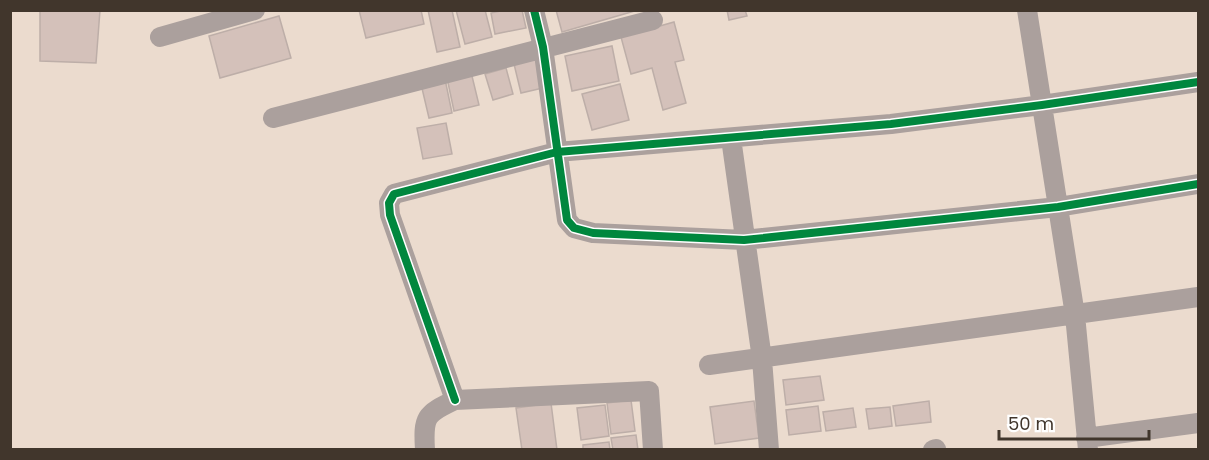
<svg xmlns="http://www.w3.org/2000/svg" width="1209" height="460" font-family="Poppins,sans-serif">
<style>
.building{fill:#d4c1ba;stroke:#bdaea8;stroke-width:1.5}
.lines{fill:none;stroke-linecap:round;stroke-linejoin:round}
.minor{stroke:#aba09d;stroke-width:20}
.cycleway-casing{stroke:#fff;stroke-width:11}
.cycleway{stroke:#00873e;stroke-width:8}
</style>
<rect width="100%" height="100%" fill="#ebdbce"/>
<path class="building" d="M40 10H100L96 63 40 61Z
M359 10H421L424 24 366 38Z
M428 10H452L460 47 437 52Z
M456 10H485L492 37 465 44Z
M505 10H522L526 28 495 34 491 13Z
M556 10H638L562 32Z
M727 10H745L747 16 729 20Z
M279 16 291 58 220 78 209 36Z
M674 22 684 60 675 62 686 103 663 110 652 68 631 74 621 37Z
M612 46 619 81 572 91 565 56Z
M536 58 543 88 521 93 514 64Z
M506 68 513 94 493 100 485 74Z
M471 72 479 105 454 111 447 78Z
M445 79 452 113 429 118 421 84Z
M620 84 629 120 592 130 582 94Z
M446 123 452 154 423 159 417 128Z
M820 376 824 400 786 405 783 380Z
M631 400 635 431 611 434 607 403Z
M754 401 759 438 715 444 710 407Z
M929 401 931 422 896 426 893 406Z
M551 403 557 450H522L516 408Z
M605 405 609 436 581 440 577 408Z
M818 406 821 431 789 435 786 410Z
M890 407 892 426 869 429 866 409Z
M853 408 856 427 826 431 823 412Z
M636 435 638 450H613L611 438Z
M609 442 610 450H583V445Z"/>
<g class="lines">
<path class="minor" d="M534 10 543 47 567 220 574 228 593 233 744 240 1058 207 1198 184
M1027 10 1075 315 1088 450
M160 37 255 10
M273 118 653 20
M731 138 762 359 769 450
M709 365 1198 297
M455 400 390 215 389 203 394 194 557 152 891 124 1042 105 1198 82
M1086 438 1198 423
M425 450C423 417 425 414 455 400L649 391 653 450
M933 450 936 449"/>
<defs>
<path id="cycleway" d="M534 10 543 47 567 220 574 228 593 233 744 240 1058 207 1198 184
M455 400 390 215 389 203 394 194 557 152 891 124 1042 105 1198 82"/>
</defs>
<use href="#cycleway" class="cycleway-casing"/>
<use href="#cycleway" class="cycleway"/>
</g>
<rect width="1209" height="460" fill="none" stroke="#41362c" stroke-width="24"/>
<path d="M999 430v9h150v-9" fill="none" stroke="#41362c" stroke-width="3"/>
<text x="1008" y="430" font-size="18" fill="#41362c" stroke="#ffffff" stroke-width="4.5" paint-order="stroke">50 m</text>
</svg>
